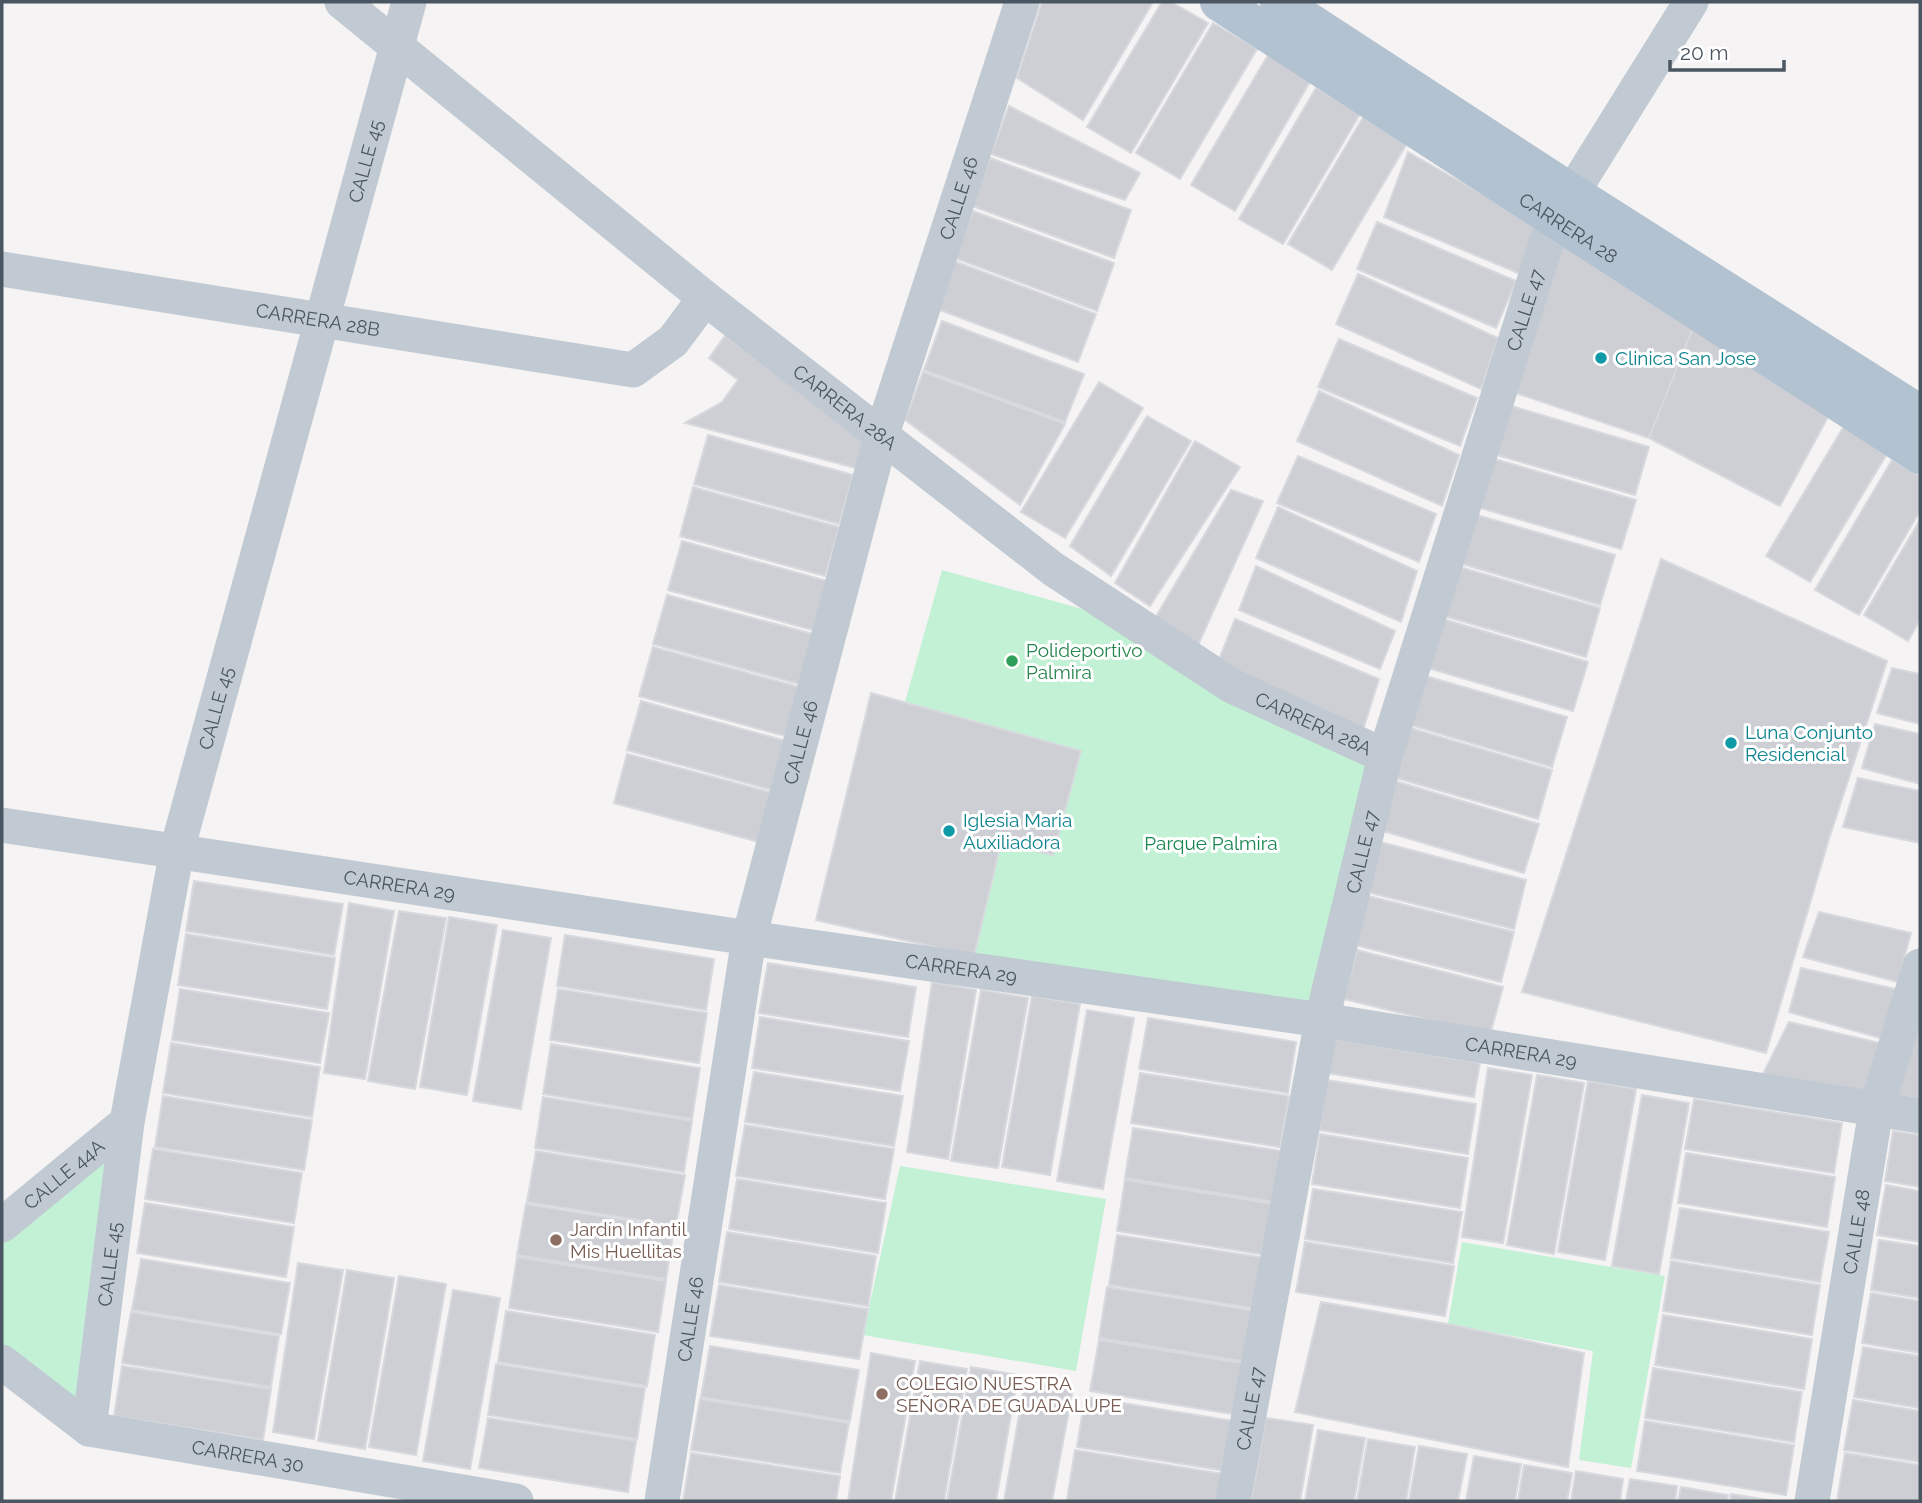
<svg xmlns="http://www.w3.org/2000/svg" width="1922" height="1503" font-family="Raleway,sans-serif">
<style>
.green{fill:#c3f1d5}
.building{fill:#cdcfd5;stroke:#d7d9de;stroke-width:2}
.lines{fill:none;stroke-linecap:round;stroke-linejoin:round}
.street{stroke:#c1cad2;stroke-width:35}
.primary{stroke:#b3c2d1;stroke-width:38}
.culture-dot{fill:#0f9aa8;stroke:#fff;stroke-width:2.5}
.leisure-dot{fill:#2e9e5b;stroke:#fff;stroke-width:2.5}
.education-dot{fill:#8d6e63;stroke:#fff;stroke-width:2.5}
.labels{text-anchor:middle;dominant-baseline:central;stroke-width:6;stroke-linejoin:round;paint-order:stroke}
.street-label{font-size:19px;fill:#4a5661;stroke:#fff}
.culture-label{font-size:19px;fill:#0d838f;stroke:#fff;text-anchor:start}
.leisure-label{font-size:19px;fill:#27864d;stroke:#fff;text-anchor:start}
.park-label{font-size:19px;fill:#17864f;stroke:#fff}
.education-label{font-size:19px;fill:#785e54;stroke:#fff;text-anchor:start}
</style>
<rect width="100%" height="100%" fill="#f5f3f3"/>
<path class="green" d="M942 570 1118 619 1385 756 1322 1020 974 956 1001 843 1053 855 1081 751 905 702Z
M115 1147 81 1411 2 1350V1239Z
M900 1166 1106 1199 1076 1371 863 1335Z
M1462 1242 1665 1276 1631 1468 1579 1460 1593 1351 1448 1324Z"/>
<path class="building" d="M1042 2H1153L1083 120 1017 78Z
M1162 2H1171L1208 23 1131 153 1087 127Z
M1213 23 1257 49 1180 179 1136 153Z
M1268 55 1311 80 1235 211 1191 185Z
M1316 88 1360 114 1283 244 1239 219Z
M1009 106 1140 173 1125 200 991 154Z
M1365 114 1409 140 1332 270 1288 244Z
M1408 152 1535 224 1523 275 1384 217Z
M990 158 1131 210 1114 258 972 206Z
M973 211 1114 263 1097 311 955 258Z
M1377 222 1516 281 1496 328 1357 269Z
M1559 236 1694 325 1649 438 1510 391Z
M954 261 1096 314 1078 362 937 309Z
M1358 274 1498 338 1481 389 1336 324Z
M942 321 1084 374 1065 422 924 370Z
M1694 325 1831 411 1780 506 1649 438Z
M725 336 864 439 856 468 685 423 722 402 738 380 709 358Z
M1339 339 1477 398 1460 446 1318 387Z
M923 372 1065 424 1020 505 905 420Z
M1099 382 1143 408 1065 538 1021 512Z
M1319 391 1459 455 1442 506 1297 441Z
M1505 404 1649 447 1635 495 1490 453Z
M1147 416 1191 441 1111 576 1070 546Z
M1844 426 1888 452 1810 582 1766 556Z
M708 435 853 475 839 524 694 484Z
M1195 441 1240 467 1150 606 1115 583Z
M1298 456 1436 514 1419 562 1277 503Z
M1491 458 1636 500 1621 549 1477 507Z
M1892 460 1920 476V511L1859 615 1815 590Z
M693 487 839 527 825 576 680 536Z
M1231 490 1263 501 1198 645 1154 620Z
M1278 507 1417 571 1401 622 1256 558Z
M1470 513 1615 555 1600 605 1456 562Z
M1920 520V620L1908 641 1864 615Z
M682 541 827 581 813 630 668 590Z
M1661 559 1887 661 1828 842 1766 1053 1522 992Z
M1256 566 1395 631 1380 669 1239 610Z
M1456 566 1600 608 1586 657 1441 615Z
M667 595 813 634 799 684 653 644Z
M1235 619 1379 679 1363 730 1217 665Z
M1443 619 1588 662 1573 711 1428 668Z
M653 647 799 687 785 736 639 696Z
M1892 668 1920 674V724L1877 713Z
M1422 675 1567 717 1552 767 1407 724Z
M871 693 1081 751 1053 855 1001 843 974 956 816 920Z
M641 701 786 741 772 790 627 750Z
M1875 724 1920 734V784L1862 768Z
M1407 727 1552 770 1538 819 1393 777Z
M627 754 773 793 759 842 614 803Z
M1858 778 1920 791V843L1843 827Z
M1395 781 1539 824 1524 873 1380 830Z
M1380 842 1526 880 1514 929 1367 892Z
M194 881 343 904 334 955 186 931Z
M1368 896 1514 932 1501 982 1355 945Z
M349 903 394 911 365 1079 324 1073Z
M399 911 446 918 415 1089 368 1081Z
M1819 912 1911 933 1898 982 1803 957Z
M449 917 497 925 467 1095 420 1087Z
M503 930 551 938 521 1109 473 1101Z
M186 934 335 958 327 1009 178 985Z
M565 935 714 959 706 1010 557 986Z
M1357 950 1503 987 1490 1035 1344 999Z
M768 963 916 987 908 1037 759 1013Z
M1801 968 1900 990 1887 1040 1789 1012Z
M932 982 976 990 948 1159 907 1152Z
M180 989 329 1013 320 1063 172 1040Z
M558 989 707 1013 699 1063 550 1040Z
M981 990 1028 998 998 1168 951 1161Z
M1032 996 1080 1004 1050 1175 1002 1167Z
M1087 1010 1134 1018 1103 1189 1057 1181Z
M760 1017 909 1041 900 1091 752 1068Z
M1148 1018 1296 1042 1288 1093 1139 1069Z
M1789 1022 1884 1044 1871 1094 1763 1074Z
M1913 1026 1920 1028V1099L1892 1094Z
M1334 1039 1480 1063 1474 1097 1327 1073Z
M171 1043 320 1067 312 1117 163 1093Z
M551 1044 700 1068 692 1119 543 1094Z
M1488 1068 1532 1075 1503 1243 1462 1237Z
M754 1072 903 1096 894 1146 745 1122Z
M1140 1073 1289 1096 1280 1147 1131 1123Z
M1537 1075 1584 1083 1554 1254 1507 1245Z
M1327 1080 1476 1104 1468 1154 1319 1130Z
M1588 1081 1636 1089 1605 1260 1558 1252Z
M1642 1095 1689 1103 1659 1274 1612 1266Z
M163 1096 312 1120 304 1170 155 1147Z
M543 1097 692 1121 684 1172 535 1148Z
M1694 1099 1842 1123 1834 1173 1685 1149Z
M745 1125 894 1149 885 1199 736 1176Z
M1133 1128 1282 1151 1274 1202 1125 1178Z
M1893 1131 1920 1135V1187L1885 1181Z
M1320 1134 1468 1158 1460 1208 1312 1184Z
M153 1149 302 1173 294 1223 145 1199Z
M536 1151 685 1175 676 1226 527 1202Z
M1686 1153 1835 1177 1827 1227 1678 1203Z
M737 1179 886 1203 878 1253 729 1229Z
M1125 1180 1274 1204 1266 1255 1117 1231Z
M1886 1185 1920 1191V1242L1877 1235Z
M1313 1189 1462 1212 1453 1263 1305 1239Z
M145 1203 294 1227 286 1277 137 1253Z
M526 1204 674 1228 666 1279 517 1255Z
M1680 1208 1829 1232 1820 1282 1671 1258Z
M727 1232 876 1256 868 1306 719 1282Z
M1117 1235 1266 1258 1258 1309 1109 1285Z
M1879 1240 1920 1246V1298L1871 1290Z
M1305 1242 1454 1266 1445 1316 1296 1292Z
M517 1257 666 1281 658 1332 509 1308Z
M141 1259 290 1283 281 1334 132 1310Z
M1671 1261 1820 1285 1812 1335 1663 1311Z
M298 1263 343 1270 314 1439 273 1432Z
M347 1270 394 1278 365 1449 318 1441Z
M399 1276 446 1284 416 1455 369 1447Z
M719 1285 868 1309 859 1359 710 1336Z
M1107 1287 1256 1311 1248 1362 1099 1338Z
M453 1290 500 1298 470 1469 423 1461Z
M1871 1293 1920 1301V1353L1862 1343Z
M1321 1302 1453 1325 1584 1353 1568 1467 1295 1412Z
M506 1311 655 1335 647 1386 498 1362Z
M131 1312 279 1336 271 1387 122 1363Z
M1663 1315 1812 1339 1804 1389 1655 1365Z
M1099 1340 1248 1364 1239 1415 1090 1391Z
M710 1346 859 1370 850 1421 701 1397Z
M1863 1347 1920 1356V1408L1854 1397Z
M871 1353 915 1361 891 1501H848Z
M920 1361 967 1369 944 1501H895Z
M496 1364 645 1388 637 1439 488 1415Z
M122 1366 271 1389 263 1440 114 1416Z
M971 1367 1018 1375 996 1501H947Z
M1653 1368 1802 1392 1794 1442 1645 1418Z
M1025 1381 1073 1389 1052 1501H1004Z
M1085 1397 1234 1421 1226 1471 1077 1447Z
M700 1399 849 1423 840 1473 691 1450Z
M1853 1400 1920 1411V1462L1844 1450Z
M488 1418 636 1441 628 1492 479 1468Z
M1266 1418 1313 1425 1300 1501H1251Z
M1645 1421 1794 1445 1786 1495 1637 1471Z
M1318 1430 1365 1438 1354 1501H1305Z
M1368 1439 1415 1447 1406 1501H1357Z
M1419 1446 1467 1454 1458 1501H1409Z
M1075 1450 1224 1474 1220 1501 1067 1500Z
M691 1453 840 1476 836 1501H683Z
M1845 1453 1920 1465V1501H1837Z
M1474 1456 1521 1464 1515 1501H1466Z
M1524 1465 1572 1473 1567 1501H1518Z
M1576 1471 1623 1479 1620 1501H1571Z
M1630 1479 1677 1486 1675 1501H1626Z
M1681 1487 1728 1495 1727 1501H1678Z
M1731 1494 1775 1501H1730Z"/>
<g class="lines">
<g class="street">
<path id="s1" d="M342 2 705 298 1053 569 1232 686 1385 756"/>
<path d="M1572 193 1691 2"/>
<path id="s2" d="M2 269 633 370 673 341 705 298"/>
<path id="s3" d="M2 825 749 938 1322 1020 1920 1116"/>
<path id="s4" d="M2 1225 127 1122"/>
<path id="s5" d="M2 1362 89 1429 516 1501"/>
<path id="s6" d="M89 1429 127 1122 177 850 409 2"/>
<path id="s7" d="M662 1501 749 938 881 437 1022 2"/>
<path id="s8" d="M1233 1501 1322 1020 1385 756 1554 218"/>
<path id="s9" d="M1812 1501 1876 1110 1920 966"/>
</g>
<g class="primary">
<path id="s10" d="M1219 2 1920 455"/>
<path d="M1279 2 1572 193 1920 414"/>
</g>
</g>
<g class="culture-dot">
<circle cx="1601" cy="358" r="7"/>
<circle cx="1731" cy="743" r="7"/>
<circle cx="949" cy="831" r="7"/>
</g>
<circle class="leisure-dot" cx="1012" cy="661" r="7"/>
<g class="education-dot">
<circle cx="556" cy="1240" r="7"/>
<circle cx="882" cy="1394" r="7"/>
</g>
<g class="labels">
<g class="street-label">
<text stroke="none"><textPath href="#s6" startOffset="1300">CALLE 45</textPath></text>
<text stroke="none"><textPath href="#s7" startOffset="1339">CALLE 46</textPath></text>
<text stroke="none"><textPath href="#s10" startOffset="416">CARRERA 28</textPath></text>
<text stroke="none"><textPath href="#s8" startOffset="1228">CALLE 47</textPath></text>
<text stroke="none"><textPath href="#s2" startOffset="320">CARRERA 28B</textPath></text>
<text stroke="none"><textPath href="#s1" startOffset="646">CARRERA 28A</textPath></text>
<text stroke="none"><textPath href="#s6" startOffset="733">CALLE 45</textPath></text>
<text stroke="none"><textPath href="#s1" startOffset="1213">CARRERA 28A</textPath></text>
<text stroke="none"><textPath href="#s7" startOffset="772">CALLE 46</textPath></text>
<text stroke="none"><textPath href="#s8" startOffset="662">CALLE 47</textPath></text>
<text stroke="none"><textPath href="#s3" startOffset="402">CARRERA 29</textPath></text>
<text stroke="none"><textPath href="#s3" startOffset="970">CARRERA 29</textPath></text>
<text stroke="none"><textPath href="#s3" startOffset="1536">CARRERA 29</textPath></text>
<text stroke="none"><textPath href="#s4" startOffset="80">CALLE 44A</textPath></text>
<text stroke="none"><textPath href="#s9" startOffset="273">CALLE 48</textPath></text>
<text stroke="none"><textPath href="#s6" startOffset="166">CALLE 45</textPath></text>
<text stroke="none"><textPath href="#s7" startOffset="184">CALLE 46</textPath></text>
<text stroke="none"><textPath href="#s8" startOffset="94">CALLE 47</textPath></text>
<text stroke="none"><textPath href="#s5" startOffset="271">CARRERA 30</textPath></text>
</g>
<g class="culture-label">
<text x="1615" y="358">Clinica San Jose</text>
<text x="1745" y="732">Luna Conjunto<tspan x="1745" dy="22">Residencial</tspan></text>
<text x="963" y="820">Iglesia Maria<tspan x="963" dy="22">Auxiliadora</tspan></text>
</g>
<g class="leisure-label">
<text x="1026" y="650">Polideportivo<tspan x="1026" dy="22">Palmira</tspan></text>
</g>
<g class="park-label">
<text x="1211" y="843">Parque Palmira</text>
</g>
<g class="education-label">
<text x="570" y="1229">Jardín Infantil<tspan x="570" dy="22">Mis Huellitas</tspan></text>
<text x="896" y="1383">COLEGIO NUESTRA<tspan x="896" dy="22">SEÑORA DE GUADALUPE</tspan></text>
</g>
</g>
<rect width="1922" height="1503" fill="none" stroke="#4a5661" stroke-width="7"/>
<path d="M1670 60v10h114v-10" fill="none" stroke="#4a5661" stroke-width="3.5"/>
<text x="1680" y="60" font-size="21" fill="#4a5661" stroke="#ffffff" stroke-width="5" paint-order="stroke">20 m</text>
</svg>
